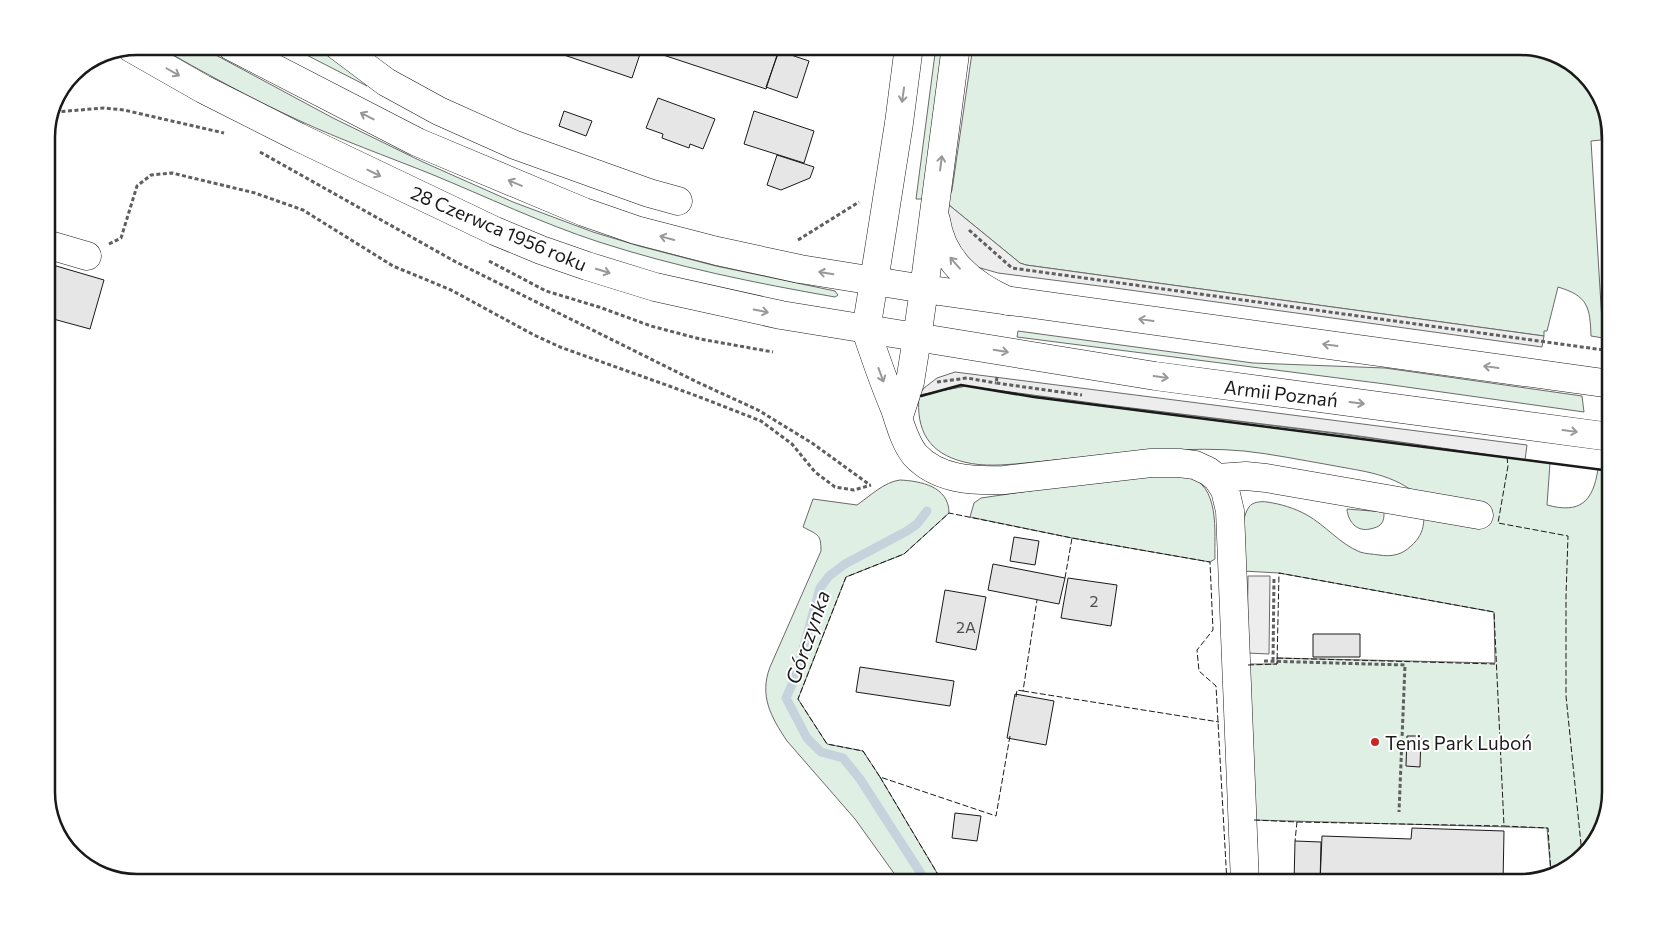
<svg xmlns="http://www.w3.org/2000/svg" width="1657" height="929" font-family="Commissioner,sans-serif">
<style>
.green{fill:#e0efe3;stroke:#6a6a6a}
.parking{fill:#ededed;stroke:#6a6a6a}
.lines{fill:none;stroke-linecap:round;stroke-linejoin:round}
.stream{stroke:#c6d2dc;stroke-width:9}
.building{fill:#e6e6e6;stroke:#1a1a1a}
.minor-casing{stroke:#1a1a1a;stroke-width:29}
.major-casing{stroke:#1a1a1a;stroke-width:29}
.highway-casing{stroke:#1a1a1a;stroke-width:29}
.path{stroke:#5f5f5f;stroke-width:3;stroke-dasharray:4 2.5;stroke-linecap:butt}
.minor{stroke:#fff;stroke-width:28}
.major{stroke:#fff;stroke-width:28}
.highway{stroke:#fff;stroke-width:28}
.fence{stroke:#1a1a1a;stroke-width:1;stroke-dasharray:6 2.5;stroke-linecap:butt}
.wall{stroke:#1a1a1a;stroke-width:2.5}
.oneway{stroke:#989898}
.poi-dot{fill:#c62828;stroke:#fff;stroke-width:2}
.labels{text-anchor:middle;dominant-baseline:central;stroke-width:4;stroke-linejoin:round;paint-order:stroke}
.number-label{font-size:16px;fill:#4d4d4d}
.street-label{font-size:19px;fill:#1a1a1a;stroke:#fff}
.poi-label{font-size:19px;fill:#1a1a1a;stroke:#fff;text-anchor:start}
.water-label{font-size:20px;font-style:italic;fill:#1a1a1a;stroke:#fff}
.rim{fill:none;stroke:#1a1a1a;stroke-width:2.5}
</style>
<rect width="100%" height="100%" fill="#fff"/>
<path class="green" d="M157 46H199L333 118 423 162 513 202 593 232 639 246 716 266 835 291 838 295 835 297C755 283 676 267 599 242 541 223 487 197 431 174 386 156 341 140 298 120 250 98 203 72 157 46Z
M289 46H326L369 80 367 86Z
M936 46H947L927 199H916Z
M973 46H1520L1565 58 1598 91 1601 140 1591 141 1603 338 1591 336C1590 307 1588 296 1558 287L1547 331H1544V336L1026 265 1020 263 949 205 947 202 952 190Z
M1018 331 1253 363 1385 368 1582 396 1584 412 1385 384 1017 337Z
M966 386C1161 413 1356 434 1550 463L1547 505C1580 514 1593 502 1598 469L1606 471 1611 573V792L1599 837 1566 870 1551 874 1547 828 1254 820 1248 664H1277V658L1495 663 1494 612 1279 573 1243 571C1242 554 1239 521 1249 507 1252 502 1261 501 1267 502 1281 504 1294 508 1307 515 1325 525 1340 544 1360 552 1366 554 1373 554 1379 555 1391 557 1402 555 1411 546 1427 532 1425 517 1421 497 1391 473 1366 472 1330 465 1301 460 1272 454 1244 451 1191 446 1138 453 1085 457 1065 459 1045 461 1025 463 1004 465 984 467 964 462 928 453 916 430 919 395Z
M1154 475C1164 475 1176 474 1186 476 1221 484 1214 533 1215 559L1210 562 1072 538 970 517 974 503 981 498 1091 482Z
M900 480C920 481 949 486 949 513L904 554 846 577 798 699 827 744 863 751 880 777 943 883H901L855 819 787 741C771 717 759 696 770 667L821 551C821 534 818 535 803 527L813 499 857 505C870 496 884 482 900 480Z
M1347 509 1384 512C1384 516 1384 521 1381 524 1379 527 1374 528 1370 529 1357 532 1348 522 1347 509Z"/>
<path class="parking" d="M949 205 1020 263 1026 265 1544 336 1542 347 1115 288 998 273 977 267 969 261 945 228Z
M955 372 1527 445 1525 460 1345 434 1107 405 966 386 919 395 924 388 937 378Z
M1248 576H1270L1269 654 1247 653Z"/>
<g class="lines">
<path class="stream" d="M927 883 860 779 843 758 821 752 807 738 786 698 795 678 820 588 829 576 845 564 907 531 917 524 927 511"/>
</g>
<path class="building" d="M560 46H636L642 48 632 78 558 53Z
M642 46H770L779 49 766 89 642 48Z
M779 51 809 61 797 98 766 87Z
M658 98 715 119 703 149 690 144 689 148 662 138 663 134 646 128Z
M564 111 592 121 586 136 559 126Z
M754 111 814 131 804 163 744 144Z
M777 155 814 167 810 178 781 190 767 185Z
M46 263 104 280 90 329 46 317Z
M1014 537 1039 541 1035 565 1010 561Z
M993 564 1065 578 1059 604 988 590Z
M1068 578 1117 585 1111 626 1061 618Z
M945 590 986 597 976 650 936 642Z
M1313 634H1360V657H1313Z
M860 667 954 681 950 706 856 692Z
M1015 694 1054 701 1046 745 1007 738Z
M1407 736H1421L1420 767 1406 766Z
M955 813 981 816 977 841 952 838Z
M1412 828 1504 831 1503 883H1320L1322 836 1411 839Z
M1295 841 1321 842 1320 883H1294Z
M1194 881V883L1127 882Z"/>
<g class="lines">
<defs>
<path id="minor" d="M338 46 386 82 439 111 515 145 649 193 678 201
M46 244 87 256
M866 330C875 357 884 383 895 409 900 424 905 443 915 455 938 480 973 481 1004 480L1151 463H1179L1195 465 1208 471 1217 478 1225 490 1230 511 1245 883
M898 419 910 382 917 338
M1217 478 1246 476 1266 478 1479 515"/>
<path id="major" d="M231 46 417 142 584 212 636 230 717 251 800 269 924 289 1611 384
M131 48 203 89 298 137 495 231 541 250 587 266 655 287 781 315 1155 376 1611 437
M866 330 874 281
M917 338 924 289"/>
<path id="highway" d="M936 220C942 261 972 285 1008 301
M874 281 899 123 909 46
M924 289 956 46"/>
</defs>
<use href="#minor" class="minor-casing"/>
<use href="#major" class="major-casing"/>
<use href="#highway" class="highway-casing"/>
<path class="path" d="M99 55 106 59
M55 112 104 108 124 110 224 133
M260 152 456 262 697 382 758 410 812 443 870 485
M969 230 1012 268 1611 351
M798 240 859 202
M109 244 121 238 137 186 151 175 172 173 255 193 303 210 393 266 451 290 534 335 560 347 697 396 761 421 792 444 815 472 835 487 854 490 871 485
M489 261 546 291 599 307 651 326 700 339 773 352
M997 377 996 383 1082 395
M937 382 967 378 996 383
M1264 661 1405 665 1399 812
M1273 661 1274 577"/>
<use href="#minor" class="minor"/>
<use href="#major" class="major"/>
<use href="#highway" class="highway"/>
<path class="fence" d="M1507 457 1508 466 1498 523 1568 536 1566 596V696L1582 854
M1065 578 1072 538
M1277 658 1495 664
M1248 665 1277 664 1279 573 1494 612 1504 826 1548 828 1551 874
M1023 691 1219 722
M1016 697 1017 690 1023 691 1037 600
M1010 736 996 816 880 777 863 751 827 744 798 699 846 577 904 554 949 513 1072 538 1210 562 1213 630 1197 650 1199 671 1216 686 1227 883
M880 777 943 883
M1254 820 1297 822 1295 841
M1297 822 1504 826
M1256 881 1291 883"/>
<path class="wall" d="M921 396 961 385 1034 397 1611 471"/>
</g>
<defs><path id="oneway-shaft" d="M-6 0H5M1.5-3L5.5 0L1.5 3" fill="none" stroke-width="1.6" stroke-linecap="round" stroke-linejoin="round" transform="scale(1.25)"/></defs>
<g class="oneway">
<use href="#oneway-shaft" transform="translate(173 72) rotate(30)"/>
<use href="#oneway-shaft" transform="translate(903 95) rotate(98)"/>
<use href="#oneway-shaft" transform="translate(367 116) rotate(-153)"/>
<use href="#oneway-shaft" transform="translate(941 163) rotate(-83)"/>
<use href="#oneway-shaft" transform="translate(374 173) rotate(26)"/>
<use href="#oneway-shaft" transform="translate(515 183) rotate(-157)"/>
<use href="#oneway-shaft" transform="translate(667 238) rotate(-165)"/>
<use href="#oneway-shaft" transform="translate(955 263) rotate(-131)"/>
<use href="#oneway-shaft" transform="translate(603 271) rotate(17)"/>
<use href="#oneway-shaft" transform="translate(826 273) rotate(-171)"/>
<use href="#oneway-shaft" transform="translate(761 311) rotate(11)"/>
<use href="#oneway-shaft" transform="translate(1146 320) rotate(-172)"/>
<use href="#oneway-shaft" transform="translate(1330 345) rotate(-172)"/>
<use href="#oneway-shaft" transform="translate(1001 351) rotate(10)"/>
<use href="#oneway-shaft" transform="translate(1491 367) rotate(-172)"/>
<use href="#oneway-shaft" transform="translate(881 375) rotate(70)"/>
<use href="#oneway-shaft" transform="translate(1161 377) rotate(8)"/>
<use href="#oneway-shaft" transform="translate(1357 403) rotate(7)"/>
<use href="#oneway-shaft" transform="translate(1570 431) rotate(8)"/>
</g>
<circle class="poi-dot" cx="1375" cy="742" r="5"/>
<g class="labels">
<g class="number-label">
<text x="1094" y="600">2</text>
<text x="966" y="626">2A</text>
</g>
<g class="street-label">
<text transform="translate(499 228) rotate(23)">28 Czerwca 1956 roku</text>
<text transform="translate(1281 393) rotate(7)">Armii Poznań</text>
</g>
<g class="poi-label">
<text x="1385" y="742">Tenis Park Luboń</text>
</g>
<g class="water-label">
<text transform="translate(807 637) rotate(-71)">Górczynka</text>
</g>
</g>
<path d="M0 0H1657V929H0ZM137 55H1520A82 82 0 0 1 1602 137V792A82 82 0 0 1 1520 874H137A82 82 0 0 1 55 792V137A82 82 0 0 1 137 55Z" fill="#fff" fill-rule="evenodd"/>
<path class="rim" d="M137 55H1520A82 82 0 0 1 1602 137V792A82 82 0 0 1 1520 874H137A82 82 0 0 1 55 792V137A82 82 0 0 1 137 55Z"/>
</svg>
